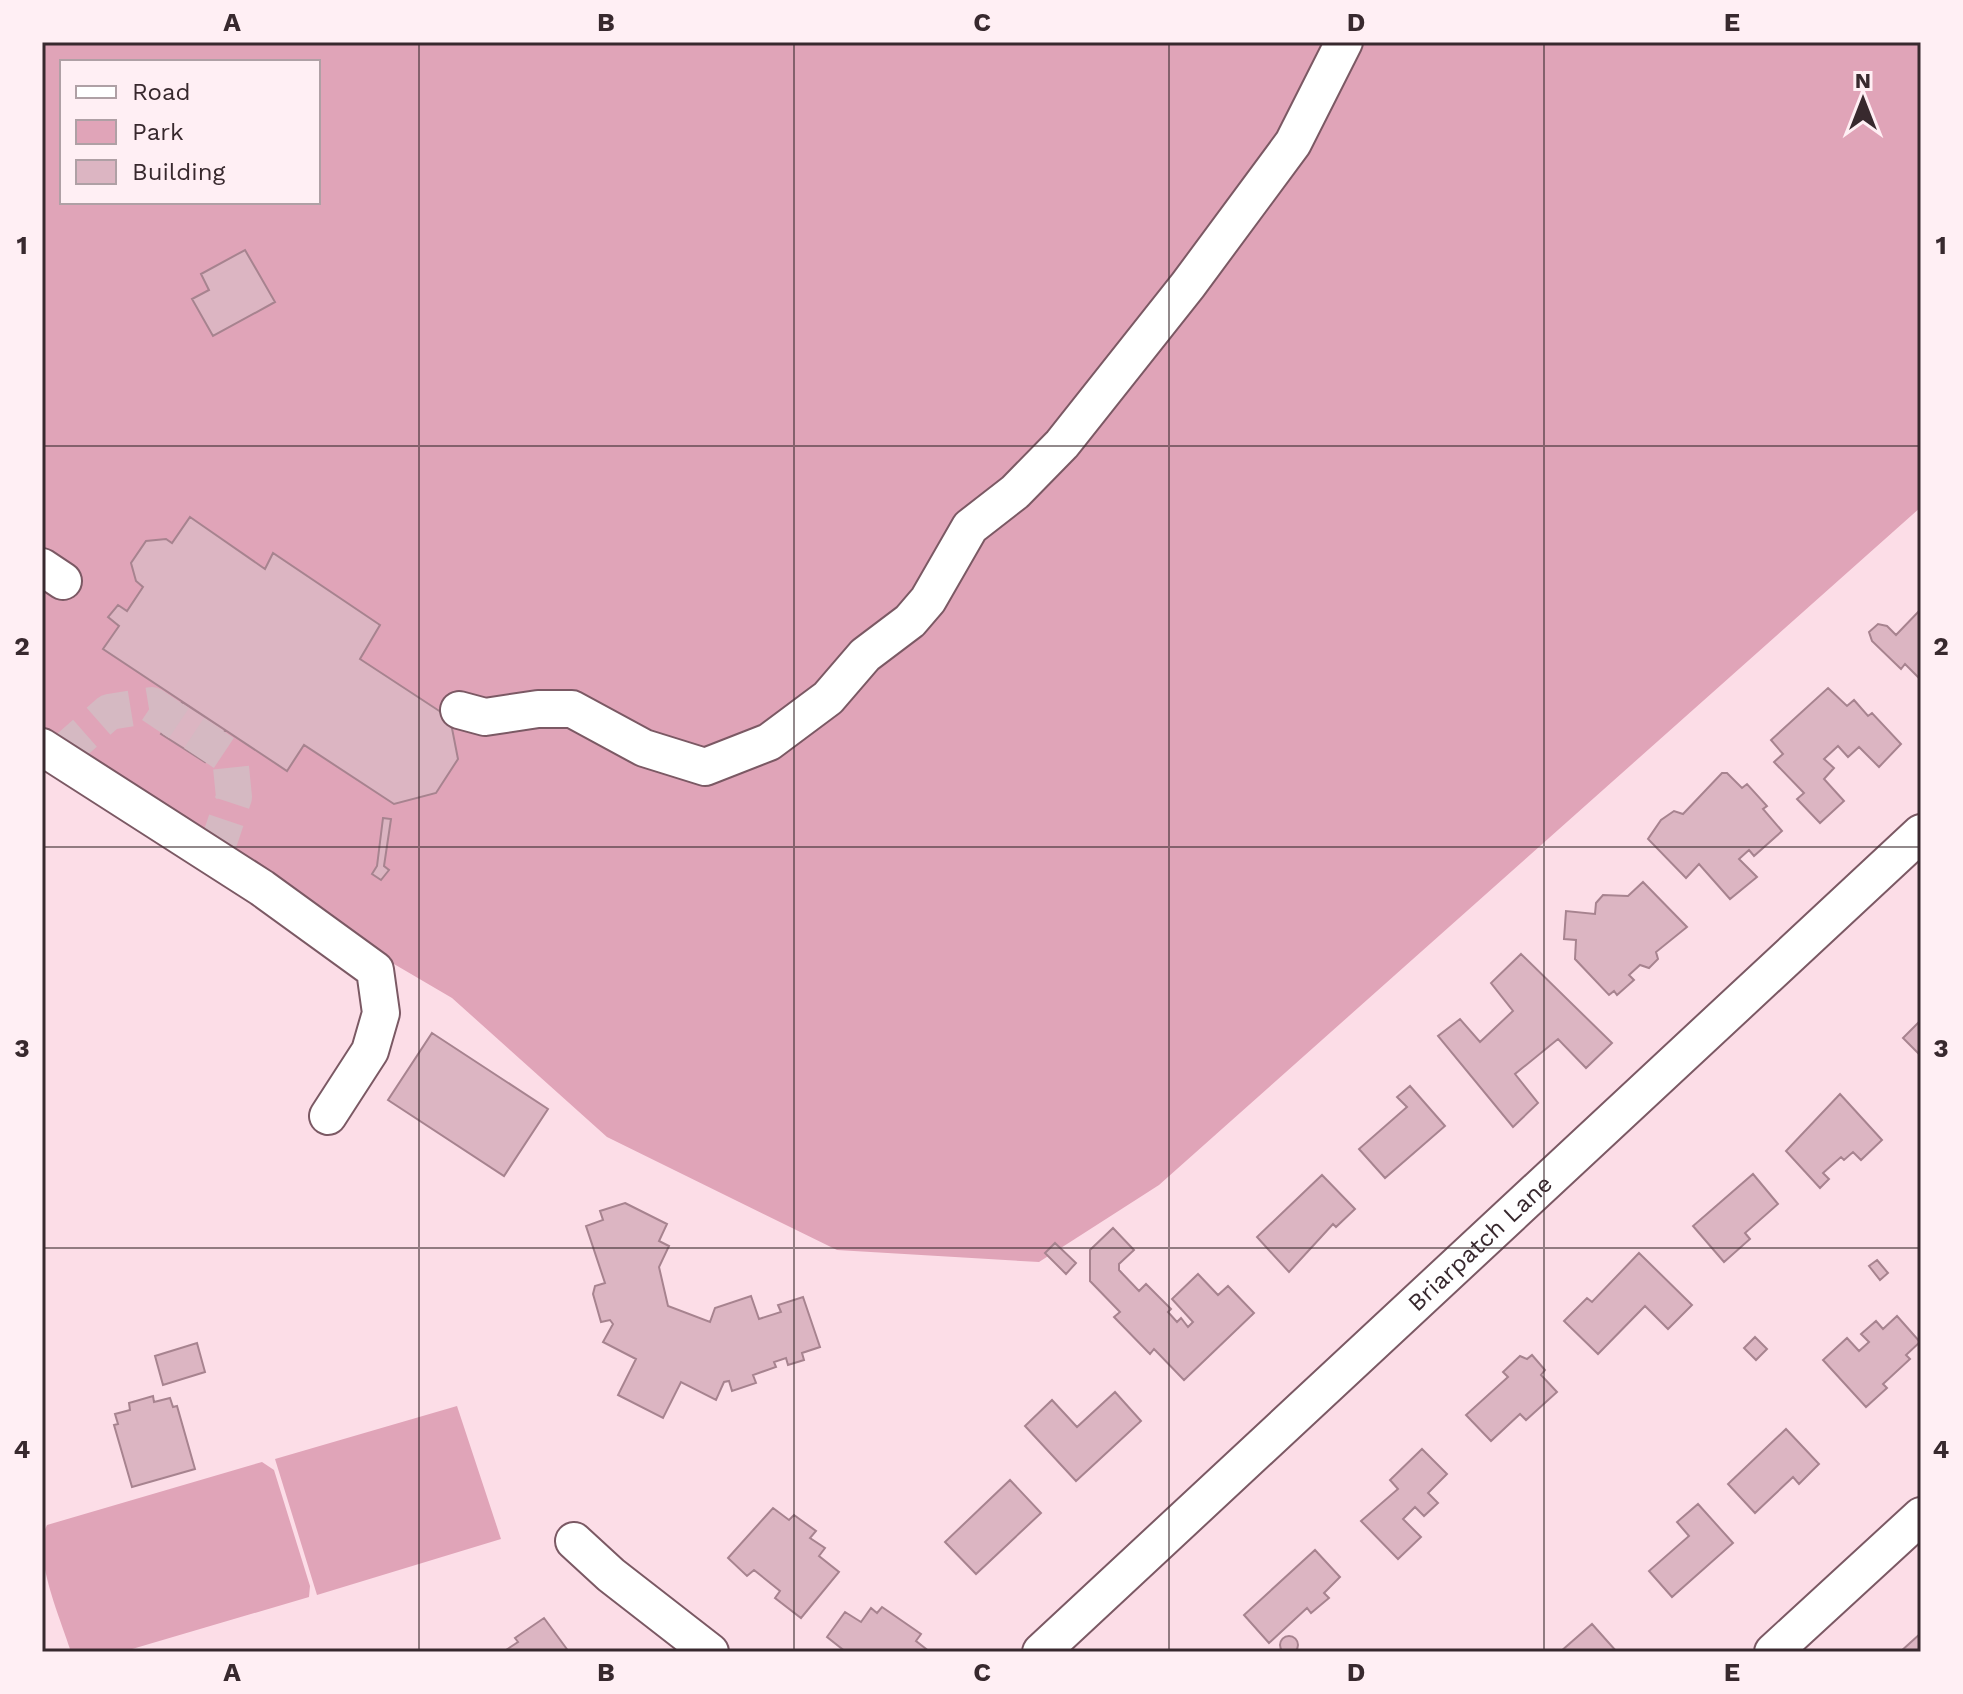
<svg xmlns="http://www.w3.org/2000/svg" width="1963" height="1694" font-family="'Work Sans',sans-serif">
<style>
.green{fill:#e0a4b8;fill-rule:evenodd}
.building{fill:#dcb5c2;stroke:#a7838f;stroke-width:2}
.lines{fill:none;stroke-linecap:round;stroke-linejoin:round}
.minor-tunnel{stroke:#d5b9c2;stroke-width:36;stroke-dasharray:36 18;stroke-linecap:butt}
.minor-casing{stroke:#7b5964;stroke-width:40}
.minor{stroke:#fff;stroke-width:36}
.grid{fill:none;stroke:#38292e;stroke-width:2;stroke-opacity:0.55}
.labels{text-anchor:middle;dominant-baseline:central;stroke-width:8;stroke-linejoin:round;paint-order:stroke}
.street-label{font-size:24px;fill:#38292e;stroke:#ffeff4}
.neatline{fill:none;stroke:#38292e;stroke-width:3}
.grid-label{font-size:26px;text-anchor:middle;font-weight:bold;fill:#38292e}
</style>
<rect width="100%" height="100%" fill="#fcdde7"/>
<path class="green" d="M42 42H1921V507L1159 1185 1039 1262 837 1250 607 1137 452 998 42 758ZM62 62H318V202H62Z
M457 1406 501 1539 317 1595 275 1459Z
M262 1462 274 1470 310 1586 309 1597 122 1652 70 1649C61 1620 31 1552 47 1525Z"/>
<path class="building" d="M245 250 275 302 213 336 192 299 209 290 201 274Z
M190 517 265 569 273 553 380 625 360 659 450 718 458 759 436 793 394 804 304 745 287 771 103 649 119 626 108 617 118 605 127 611 143 587 136 581 131 563 146 541 166 539 172 543Z
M1921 609V680L1905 664 1901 669 1872 641 1869 632 1878 624 1887 626 1896 635Z
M1828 688 1847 706 1854 700 1868 716 1872 713 1901 744 1879 767 1859 747 1848 757 1838 746 1824 759 1834 768 1824 779 1844 801 1820 823 1797 799 1804 793 1774 762 1783 754 1771 740Z
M182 702 225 730 205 762 161 734Z
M1722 773H1727L1742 788 1747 784 1767 806 1763 809 1782 831 1754 856 1749 850 1739 859 1757 877 1730 899 1699 864 1686 878 1648 839 1661 820 1674 811 1683 814Z
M383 818 391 819 384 866 389 870 381 880 372 874 377 866Z
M1643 882 1687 927 1656 952 1658 959 1649 968 1640 965 1629 975 1634 980 1617 995 1614 991 1609 995 1575 959 1576 940 1564 939 1566 911 1595 914 1596 903 1603 895 1628 896Z
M1521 954 1612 1043 1586 1068 1558 1039 1515 1074 1538 1103 1513 1127 1438 1036 1460 1019 1480 1042 1513 1011 1491 983Z
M1921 1020V1056L1903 1038Z
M432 1033 548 1109 504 1176 388 1100Z
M1410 1086 1445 1126 1385 1178 1359 1149 1407 1107 1397 1097Z
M1840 1094 1882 1140 1861 1160 1853 1152 1844 1160 1841 1157 1823 1173 1829 1179 1820 1188 1786 1151Z
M1753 1174 1778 1204 1745 1233 1750 1239 1724 1262 1693 1226Z
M1322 1175 1355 1209 1336 1227 1333 1224 1289 1272 1257 1237Z
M625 1203 667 1224 659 1241 669 1246 659 1267 668 1306 710 1322 715 1308 751 1296 759 1319 781 1312 778 1305 803 1297 820 1347 802 1353 804 1360 788 1365 786 1358 774 1362 776 1367 753 1375 756 1383 732 1391 729 1381 724 1382 716 1400 681 1382 663 1418 618 1395 636 1359 603 1342 613 1324 610 1320 601 1322 593 1294 595 1286 605 1283 586 1226 603 1220 600 1211Z
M1113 1228 1134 1250 1119 1264V1270L1139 1291 1146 1284 1171 1309 1168 1312 1177 1322 1181 1318 1188 1327 1193 1322 1172 1299 1198 1274 1218 1295 1228 1286 1254 1313 1184 1380 1154 1349 1150 1354 1114 1317 1120 1312 1090 1281V1250Z
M1055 1243 1076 1263 1066 1274 1045 1253Z
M1639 1253 1692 1305 1668 1329 1645 1306 1598 1354 1564 1321 1587 1298 1592 1302Z
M1877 1260 1888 1273 1880 1280 1869 1266Z
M1897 1316 1920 1342 1906 1355 1910 1359 1883 1384 1887 1388 1866 1407 1823 1360 1847 1338 1859 1351 1869 1342 1861 1334 1876 1321 1883 1329Z
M1755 1337 1767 1349 1756 1360 1744 1348Z
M197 1343 205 1372 163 1385 155 1356Z
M1532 1355 1545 1370 1541 1375 1557 1392 1526 1420 1520 1414 1491 1441 1466 1415 1508 1377 1503 1372 1520 1356 1527 1359Z
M1115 1392 1141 1421 1076 1481 1025 1426 1052 1400 1077 1427Z
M153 1396 154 1402 170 1398 173 1407 177 1406 195 1469 132 1487 114 1425 118 1424 115 1414 130 1410 129 1403Z
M1786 1429 1819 1464 1799 1484 1793 1477 1755 1513 1728 1484Z
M1422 1449 1447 1474 1428 1493 1438 1503 1424 1516 1415 1507 1403 1519 1421 1537 1398 1559 1361 1521 1398 1489 1390 1480Z
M1010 1480 1041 1513 976 1574 945 1542Z
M1698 1504 1733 1543 1672 1597 1649 1571 1689 1536 1677 1522Z
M773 1508 789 1520 794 1515 816 1531 810 1538 825 1548 819 1556 839 1572 801 1618 775 1598 780 1591 754 1570 747 1576 728 1558Z
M1315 1550 1340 1577 1324 1593 1329 1598 1311 1613 1307 1608 1269 1643 1244 1615Z
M882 1607 921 1634 916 1641 930 1652H846L827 1637 845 1612 861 1622 871 1608 877 1613Z
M544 1618 569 1652H503L518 1642 515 1638Z
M1592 1624 1617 1652H1560Z
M1921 1633V1652H1900Z
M1280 1645a9 9 0 1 1 18 0a9 9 0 1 1-18 0Z"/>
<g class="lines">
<path class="minor-tunnel" d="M58 757 109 712 152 705 230 757 234 797 214 857"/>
<defs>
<g id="minor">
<path d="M42 567 63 581"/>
<path d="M459 710 485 717 538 709H572L644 748 705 767 769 742 828 698 865 655 910 621 928 600 970 527 1015 492 1062 444 1188 285 1293 143 1344 42"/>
<path d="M42 747 262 888 375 970 381 1013 370 1051 328 1116"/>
<path d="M574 1541 611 1575 710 1652"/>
<path id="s1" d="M1041 1652 1921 833"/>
<path d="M1773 1652 1921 1516"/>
</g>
</defs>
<use href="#minor" class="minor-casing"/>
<use href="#minor" class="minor"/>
</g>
<path class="grid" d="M419 42V1652M794 42V1652M1169 42V1652M1544 42V1652M42 446H1921M42 847H1921M42 1248H1921"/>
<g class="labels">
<g class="street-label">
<text stroke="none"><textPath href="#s1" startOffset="600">Briarpatch Lane</textPath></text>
</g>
</g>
<rect width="1963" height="1694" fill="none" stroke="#ffeff4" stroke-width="88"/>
<rect x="60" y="60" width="260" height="144" fill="#ffeff4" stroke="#afa0a5" stroke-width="2"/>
<rect x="76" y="86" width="40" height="12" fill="#ffffff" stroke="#afa0a5" stroke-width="2"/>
<text x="132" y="100" font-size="24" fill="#38292e">Road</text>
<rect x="76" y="120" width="40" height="24" fill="#e0a4b8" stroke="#afa0a5" stroke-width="2"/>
<text x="132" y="140" font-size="24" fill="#38292e">Park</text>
<rect x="76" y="160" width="40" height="24" fill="#dcb5c2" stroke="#afa0a5" stroke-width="2"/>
<text x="132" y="180" font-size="24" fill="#38292e">Building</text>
<g transform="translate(1863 100)" stroke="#ffeff4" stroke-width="6" paint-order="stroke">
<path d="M0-6L14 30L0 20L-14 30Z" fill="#38292e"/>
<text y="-12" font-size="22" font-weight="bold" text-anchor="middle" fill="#38292e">N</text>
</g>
<rect x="44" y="44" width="1875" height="1606" class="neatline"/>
<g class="grid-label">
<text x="232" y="31">A</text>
<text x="606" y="31">B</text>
<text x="982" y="31">C</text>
<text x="1356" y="31">D</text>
<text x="1732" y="31">E</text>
<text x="22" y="254">1</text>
<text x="1941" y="254">1</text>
<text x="22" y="655">2</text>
<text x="1941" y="655">2</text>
<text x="22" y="1057">3</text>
<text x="1941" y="1057">3</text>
<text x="22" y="1458">4</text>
<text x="1941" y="1458">4</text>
<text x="232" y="1681">A</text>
<text x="606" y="1681">B</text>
<text x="982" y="1681">C</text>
<text x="1356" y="1681">D</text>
<text x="1732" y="1681">E</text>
</g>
</svg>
